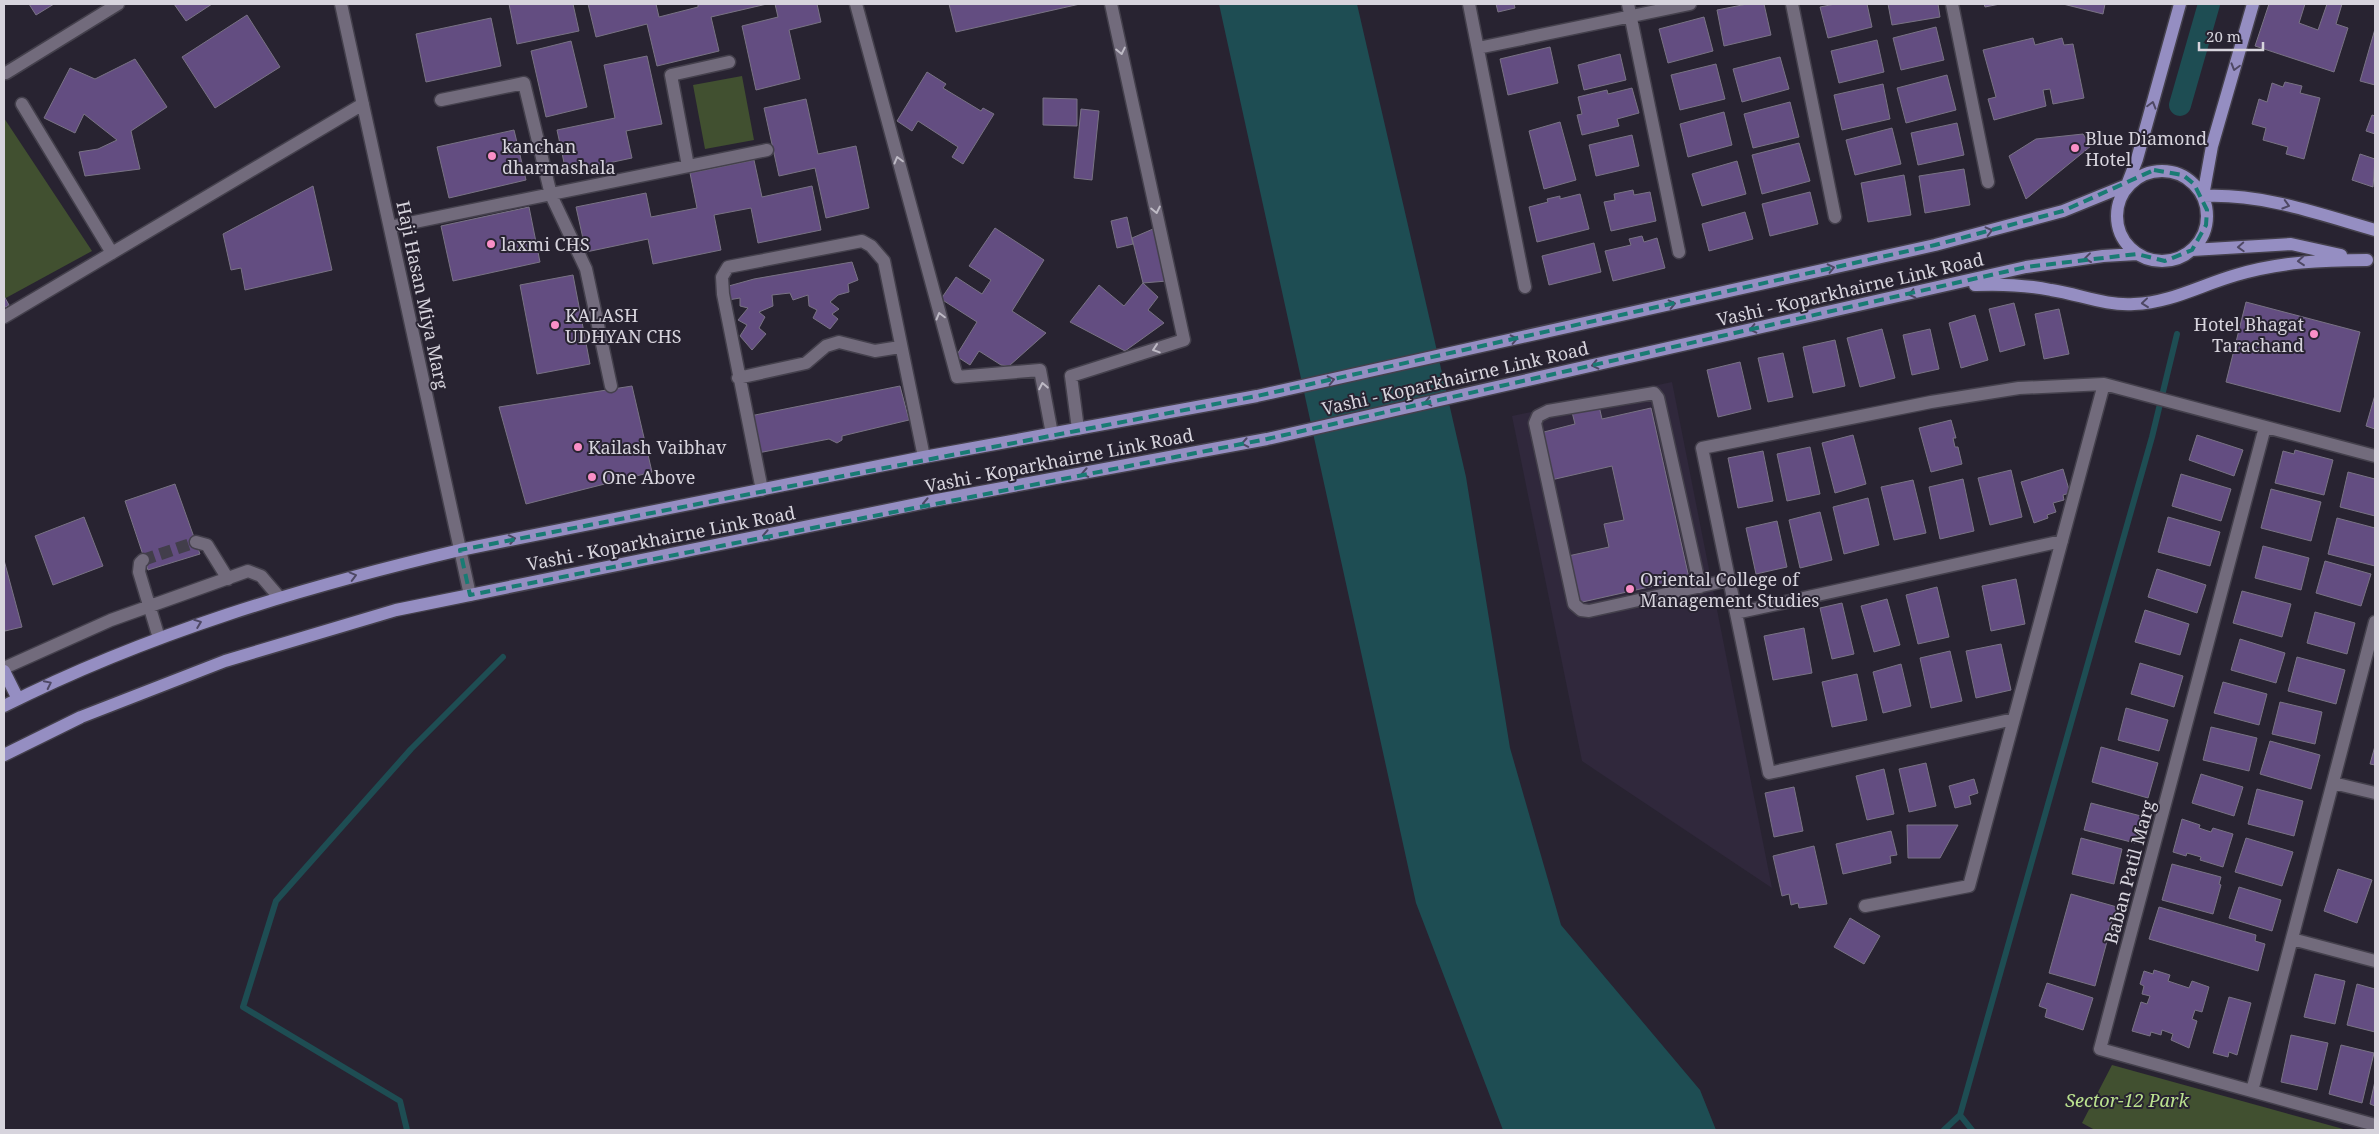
<svg xmlns="http://www.w3.org/2000/svg" width="2379" height="1134" font-family="'Noto Serif',serif">
<style>
.built{fill:#30283c}
.green{fill:#415030}
.water{fill:#1e4d53}
.lines{fill:none;stroke-linecap:round;stroke-linejoin:round}
.stream{stroke:#1e4d53;stroke-width:6}
.canal{stroke:#1e4d53;stroke-width:22}
.building{fill:#634d81;stroke:#797384}
.minor-tunnel{stroke:#423e4b;stroke-width:12;stroke-dasharray:12 6;stroke-linecap:butt}
.minor-casing{stroke:#44404c;stroke-width:15}
.major-casing{stroke:#44404c;stroke-width:15}
.minor{stroke:#726b7c;stroke-width:12}
.major{stroke:#958ec2;stroke-width:12}
.oneway{stroke:#bebac5}
.oneway2{stroke:#4e4864}
.marked{fill:none;stroke:#197b74;stroke-width:4;stroke-dasharray:10 6;stroke-linejoin:round}
.poi-dot{fill:#fa8fc7;stroke:#282331;stroke-width:2}
.labels{text-anchor:middle;dominant-baseline:central;stroke-width:4;stroke-linejoin:round;paint-order:stroke}
.poi-label{font-size:18px;fill:#d7d4dd;stroke:#282331;text-anchor:start}
.street-label{font-size:18px;fill:#d7d4dd;stroke:#282331}
.park-label{font-size:18px;font-style:italic;fill:#bbe28f;stroke:#282331}
</style>
<rect width="100%" height="100%" fill="#282331"/>
<path class="built" d="M1672 382 1772 888 1582 761 1512 416Z"/>
<path class="green" d="M742 76 754 140 705 149 693 85Z
M4 118 92 251 4 299Z
M2112 1065 2347 1130H2095L2082 1123Z"/>
<path class="water" d="M1219 4H1357L1466 477 1510 748 1561 925 1700 1090 1716 1130H1503L1416 903Z"/>
<g class="lines">
<path class="stream" d="M1960 1115 1972 1130
M407 1130 400 1101 243 1007 276 901 411 749 503 657
M1944 1130 1960 1115 2152 437 2177 334"/>
<path class="canal" d="M2180 105 2209 4"/>
</g>
<path class="building" d="M29 4H54L36 15Z
M174 4H212L186 21Z
M509 4H573L579 31 517 44Z
M588 4H656L659 17 698 7V4H767L711 17 719 51 657 66 647 24 596 37Z
M775 4H817L821 22 789 30 800 79 756 90 742 26 778 17Z
M949 4H1080L956 32Z
M1496 4H1514L1515 8 1498 12Z
M1747 4H1764L1771 35 1724 46 1717 10Z
M1835 4H1867L1872 27 1828 38 1820 7Z
M1888 4H1938L1940 17 1892 25Z
M1984 4H2000L1985 7Z
M2063 4H2105L2103 14Z
M2269 4H2305L2299 23 2318 30 2327 4H2342L2336 24 2348 28 2334 72 2255 46Z
M247 15 280 67 215 108 182 57Z
M1704 17 1713 51 1668 63 1659 29Z
M491 18 501 66 426 82 416 34Z
M1936 27 1944 60 1901 70 1893 38Z
M2375 29V85L2360 81Z
M2033 38 2035 45 2062 38 2064 45 2073 44 2084 98 2053 104 2050 89 2043 90 2046 106 1994 120 1988 99 1996 97 1983 50Z
M1877 40 1884 72 1839 83 1831 51Z
M571 41 587 107 546 117 531 51Z
M1550 47 1558 83 1508 95 1500 59Z
M1620 54 1626 80 1584 90 1578 65Z
M647 56 662 124 626 131 632 158 566 172 557 130 615 118 604 65Z
M1780 57 1789 89 1742 102 1733 69Z
M135 59 167 107 131 131 140 169 85 176 79 152 98 149 117 140 84 114 75 133 44 118 70 68 95 79Z
M1716 64 1725 99 1680 110 1671 75Z
M927 72 946 84 943 88 981 111 983 108 994 114 963 164 952 157 958 147 918 121 912 131 897 121Z
M1947 75 1956 110 1906 123 1897 88Z
M2285 82 2302 86 2300 93 2320 98 2304 159 2286 154 2288 147 2263 140 2266 128 2252 124 2259 99 2267 102 2272 83 2283 87Z
M1883 84 1890 119 1842 130 1834 95Z
M1632 88 1639 113 1617 119 1619 126 1582 135 1577 115 1582 114 1578 97 1607 90 1608 94Z
M1043 98 1077 99V126L1043 125Z
M806 99 818 154 856 146 869 208 826 218 815 168 779 176 764 108Z
M1790 102 1799 137 1753 148 1744 114Z
M1081 109 1099 111 1092 180 1074 178Z
M1724 112 1732 145 1688 157 1680 124Z
M2372 115 2375 116V134L2366 131Z
M1560 122 1576 180 1544 189 1529 131Z
M1957 123 1964 155 1918 165 1911 133Z
M1892 128 1901 164 1855 175 1846 140Z
M514 130 526 180 449 198 437 147Z
M2083 134 2091 146 2026 199 2009 156 2036 139Z
M1632 135 1639 166 1596 176 1589 145Z
M1799 143 1810 181 1762 194 1752 155Z
M2360 154 2375 159 2373 187 2352 180Z
M754 160 762 197 812 186 821 230 758 243 751 208 714 215 721 250 653 264 648 239 586 252 576 207 646 193 651 217 697 208 690 173Z
M1737 161 1746 194 1702 206 1692 174Z
M1964 169 1970 205 1925 213 1919 176Z
M1904 175 1911 215 1868 222 1861 183Z
M313 186 332 270 245 290 241 268 231 270 223 234Z
M1633 190 1634 195 1650 192 1656 221 1611 231 1604 202 1615 200 1614 194Z
M1810 192 1818 224 1770 236 1762 204Z
M1580 194 1589 229 1537 242 1529 207 1548 202 1547 199 1560 196V199Z
M529 207 540 262 453 281 441 226Z
M1745 212 1753 239 1709 251 1702 224Z
M1127 217 1133 244 1117 248 1111 221Z
M995 228 1044 260 1012 311 1046 333 1009 366 1001 365 979 351 970 365 956 356 977 322 941 299 956 277 982 294 991 280 969 266Z
M1153 229 1167 281 1143 283 1132 238Z
M1642 236 1644 242 1657 238 1665 268 1613 281 1605 251 1631 245 1629 239Z
M1594 243 1601 272 1549 285 1542 256Z
M852 262 858 280 848 284 849 292 838 295 830 302 839 309 832 314 838 319 830 329 813 318 817 310 809 306 808 295 793 300 790 293 772 295 773 306 759 312 765 317 759 328 766 334 752 350 740 336 747 325 738 320 748 308 740 306V298L728 300 725 287 754 279Z
M573 275 590 364 537 374 520 285Z
M1143 283 1158 297 1148 310 1164 323 1125 351 1070 322 1099 285 1124 306Z
M4 296 9 305 4 308Z
M2246 302 2360 332 2340 412 2226 382Z
M2014 303 2025 345 2000 352 1989 309Z
M2059 309 2069 354 2044 359 2035 314Z
M1975 315 1988 360 1961 368 1949 323Z
M1882 329 1895 378 1860 387 1847 338Z
M1930 329 1939 369 1912 375 1903 335Z
M1835 340 1845 386 1813 393 1803 347Z
M1783 353 1793 397 1768 402 1758 358Z
M1740 362 1751 409 1718 417 1707 370Z
M632 386 652 472 526 504 499 407Z
M900 386 909 420 842 436V440L837 443 829 439 758 453 750 416Z
M2375 395V429L2366 426Z
M1599 406 1602 419 1651 408 1689 578 1578 603 1568 556 1609 547 1604 524 1624 520 1612 466 1551 480 1540 433 1575 424 1572 412Z
M1951 420 1956 438H1953L1955 447H1958L1962 464 1931 472 1919 428Z
M1853 435 1866 484 1835 493 1822 443Z
M2197 435 2243 450 2234 476 2189 460Z
M1810 447 1820 494 1787 501 1777 454Z
M2295 450 2333 460 2324 495 2275 483 2283 451 2294 454Z
M1763 451 1773 501 1738 508 1728 458Z
M2063 469 2070 493 2063 495 2064 500 2053 503 2056 512 2047 515 2048 518 2034 523 2021 482Z
M2011 470 2022 517 1990 525 1978 478Z
M2348 472 2375 479V516L2340 507Z
M2181 474 2231 489 2221 521 2172 506Z
M1963 479 1974 531 1940 539 1929 487Z
M1913 480 1926 533 1894 540 1881 487Z
M175 484 200 554 148 570 125 501Z
M2271 489 2321 502 2311 541 2261 528Z
M1868 498 1879 545 1844 554 1833 507Z
M1820 512 1832 560 1800 568 1789 520Z
M84 517 103 566 53 585 35 536Z
M2168 517 2220 532 2210 566 2158 552Z
M2337 518 2375 528V566L2328 554Z
M1777 521 1787 567 1756 574 1746 528Z
M2263 546 2309 558 2301 590 2255 578Z
M4 560 22 627 5 631 4 627Z
M2325 561 2371 574 2361 606 2316 593Z
M2157 569 2206 585 2197 613 2148 597Z
M2016 579 2025 624 1991 631 1982 586Z
M1937 587 1949 637 1918 644 1906 595Z
M2242 591 2291 604 2282 637 2233 623Z
M1887 599 1900 645 1874 652 1861 606Z
M1842 603 1854 654 1832 659 1820 608Z
M2145 610 2189 624 2180 655 2135 642Z
M2315 612 2355 623 2347 654 2307 643Z
M1804 628 1812 673 1773 680 1764 636Z
M2240 639 2285 653 2276 683 2231 670Z
M2001 644 2011 690 1976 698 1966 651Z
M1950 651 1962 701 1931 708 1920 658Z
M2297 657 2345 670 2336 704 2288 691Z
M2140 663 2183 676 2174 707 2131 694Z
M1901 664 1911 706 1883 713 1873 672Z
M1857 674 1867 720 1832 727 1822 682Z
M2223 682 2267 694 2259 725 2214 713Z
M2280 702 2322 712 2315 744 2272 734Z
M2126 708 2168 720 2159 751 2118 740Z
M2211 727 2257 738 2249 771 2203 760Z
M2270 741 2320 755 2311 789 2260 774Z
M2375 746V765L2370 764Z
M2101 747 2158 763 2148 798 2092 782Z
M1926 763 1936 806 1909 812 1899 769Z
M1884 769 1894 814 1867 820 1856 776Z
M2201 774 2243 787 2234 816 2192 803Z
M1974 779 1978 793 1969 796 1971 804 1955 808 1949 786Z
M1794 787 1803 831 1774 837 1765 793Z
M2257 789 2303 801 2294 836 2248 824Z
M2091 803 2141 816 2135 843 2084 830Z
M2182 819 2200 825 2199 828 2211 832 2213 828 2233 834 2223 867 2200 860 2201 857 2187 853 2186 856 2173 852Z
M1907 825H1958L1940 858H1908Z
M1891 831 1897 855 1890 856 1891 863 1843 874 1836 844Z
M2081 838 2122 849 2114 884 2072 874Z
M2246 838 2293 852 2282 886 2235 872Z
M1814 846 1827 904 1799 908 1798 903 1791 905 1789 894 1782 896 1773 856Z
M2172 864 2221 877 2219 884 2221 885 2213 914 2162 900Z
M2338 869 2372 880 2357 923 2324 911Z
M2239 887 2281 900 2272 931 2229 918Z
M2071 894 2117 907 2107 934H2109L2095 986 2049 973Z
M2159 907 2256 935 2255 941 2265 944 2258 971 2149 939Z
M1850 918 1880 936 1864 964 1834 947Z
M2154 970 2170 975 2168 981 2189 988 2192 981 2209 987 2202 1012 2195 1010 2192 1019 2197 1021 2189 1048 2171 1040 2173 1034 2162 1030 2161 1035 2151 1032 2150 1036 2132 1031 2141 1002 2147 1004 2150 996 2142 994 2144 986 2140 984 2144 971 2153 974Z
M2315 974 2345 981 2335 1024 2304 1017Z
M2047 983 2093 998 2083 1030 2045 1017 2047 1009 2039 1006Z
M2357 984 2375 989V1032L2347 1025Z
M2229 997 2251 1003 2237 1055 2229 1052 2228 1057 2213 1053Z
M2291 1035 2328 1043 2317 1090 2281 1082Z
M2341 1045 2374 1053 2362 1103 2329 1094Z
M2375 1081V1106L2370 1104Z"/>
<g class="lines">
<path class="minor-tunnel" d="M143 560 196 542"/>
<defs>
<path id="minor" d="M341 4 470 595
M856 4 957 377 1040 370 1052 434
M1469 4 1525 287
M1628 4 1679 252
M1792 4 1835 217
M1952 4 1988 182
M1478 48 1690 4
M6 73 118 4
M441 100 524 83 551 195 586 269 611 386
M22 104 112 253
M688 166 671 75 729 62
M390 227 767 150
M4 317 363 104
M738 378 806 363 826 346 839 342 875 351 900 347
M2265 427 2100 1049 2375 1125
M1078 429 1071 376 1184 340 1111 4
M762 490 723 294 722 277 728 267 862 241 871 246 884 261 924 457
M196 542 207 545 228 579
M143 560 140 563 139 572 159 638
M1700 587 1658 398 1654 393 1548 411 1538 416 1535 423 1574 604 1581 610 1589 611 1729 580
M1736 613 2062 541
M4 668 111 620 248 571 261 576 279 597
M2014 719 1769 773 1702 448 1931 402 2019 388 2104 384 2375 456
M2333 783 2375 793
M1865 906 1969 886 2104 384
M2292 939 2375 961
M2252 1091 2375 622"/>
<path id="major" d="M2117 216a45 45 0 1 1 90 0a45 45 0 1 1-90 0Z
M2127 185 2137 159 2180 4
M2203 196 2212 146 2253 4
M2203 196C2262 193 2319 214 2375 230
M2192 250 2291 244 2341 255
M1975 285C2001 284 2027 285 2051 290 2079 294 2105 306 2134 304 2170 303 2201 285 2236 275 2280 262 2322 260 2367 260
M4 671 18 699
M4 706C149 633 303 587 460 550L924 457 1257 396 1935 245 2063 211 2127 185
M4 755 81 717 225 661 396 610 937 500 1267 439 2026 267 2103 256 2137 254"/>
</defs>
<use href="#minor" class="minor-casing"/>
<use href="#major" class="major-casing"/>
<use href="#minor" class="minor"/>
<use href="#major" class="major"/>
</g>
<defs><path id="oneway-chevron" d="M-2-3.5L2.5 0L-2 3.5" fill="none" stroke-width="1.6" stroke-linecap="round" stroke-linejoin="round" transform="scale(1.25)"/></defs>
<g class="oneway">
<use href="#oneway-chevron" transform="translate(1121 51) rotate(78)"/>
<use href="#oneway-chevron" transform="translate(898 160) rotate(-105)"/>
<use href="#oneway-chevron" transform="translate(1156 210) rotate(78)"/>
<use href="#oneway-chevron" transform="translate(940 316) rotate(-105)"/>
<use href="#oneway-chevron" transform="translate(1156 349) rotate(162)"/>
<use href="#oneway-chevron" transform="translate(1043 386) rotate(-101)"/>
</g>
<g class="oneway2">
<use href="#oneway-chevron" transform="translate(2235 67) rotate(106)"/>
<use href="#oneway-chevron" transform="translate(2152 105) rotate(-74)"/>
<use href="#oneway-chevron" transform="translate(2286 205) rotate(16)"/>
<use href="#oneway-chevron" transform="translate(1989 231) rotate(-14)"/>
<use href="#oneway-chevron" transform="translate(2241 247) rotate(177)"/>
<use href="#oneway-chevron" transform="translate(2088 258) rotate(173)"/>
<use href="#oneway-chevron" transform="translate(2301 261) rotate(175)"/>
<use href="#oneway-chevron" transform="translate(1831 268) rotate(-13)"/>
<use href="#oneway-chevron" transform="translate(1912 294) rotate(167)"/>
<use href="#oneway-chevron" transform="translate(2145 303) rotate(174)"/>
<use href="#oneway-chevron" transform="translate(1672 304) rotate(-13)"/>
<use href="#oneway-chevron" transform="translate(1753 329) rotate(167)"/>
<use href="#oneway-chevron" transform="translate(1514 339) rotate(-13)"/>
<use href="#oneway-chevron" transform="translate(1595 365) rotate(167)"/>
<use href="#oneway-chevron" transform="translate(1331 380) rotate(-13)"/>
<use href="#oneway-chevron" transform="translate(1428 402) rotate(167)"/>
<use href="#oneway-chevron" transform="translate(1245 443) rotate(169)"/>
<use href="#oneway-chevron" transform="translate(1085 473) rotate(169)"/>
<use href="#oneway-chevron" transform="translate(926 503) rotate(169)"/>
<use href="#oneway-chevron" transform="translate(766 535) rotate(169)"/>
<use href="#oneway-chevron" transform="translate(512 539) rotate(-11)"/>
<use href="#oneway-chevron" transform="translate(353 576) rotate(-15)"/>
<use href="#oneway-chevron" transform="translate(198 623) rotate(-21)"/>
<use href="#oneway-chevron" transform="translate(48 684) rotate(-26)"/>
</g>
<path class="marked" d="M2154 170 2183 175 2194 184 2207 210 2206 225 2192 250 2165 261 2137 254 2026 267 1267 439 470 595 460 550 1257 396 1935 245 2063 211Z"/>
<g class="poi-dot">
<circle cx="2075" cy="148" r="5"/>
<circle cx="492" cy="156" r="5"/>
<circle cx="491" cy="244" r="5"/>
<circle cx="555" cy="325" r="5"/>
<circle cx="2314" cy="334" r="5"/>
<circle cx="578" cy="447" r="5"/>
<circle cx="592" cy="477" r="5"/>
<circle cx="1630" cy="589" r="5"/>
</g>
<g class="labels">
<g class="poi-label">
<text x="2085" y="138">Blue Diamond<tspan x="2085" dy="21">Hotel</tspan></text>
<text x="502" y="146">kanchan<tspan x="502" dy="21">dharmashala</tspan></text>
<text x="501" y="244">laxmi CHS</text>
<text x="565" y="315">KALASH<tspan x="565" dy="21">UDHYAN CHS</tspan></text>
<text x="2304" y="324" text-anchor="end">Hotel Bhagat<tspan x="2304" dy="21">Tarachand</tspan></text>
<text x="588" y="447">Kailash Vaibhav</text>
<text x="602" y="477">One Above</text>
<text x="1640" y="579">Oriental College of<tspan x="1640" dy="21">Management Studies</tspan></text>
</g>
<g class="street-label">
<text transform="translate(1850 289) rotate(-13)">Vashi - Koparkhairne Link Road</text>
<text transform="translate(423 295) rotate(78)">Haji Hasan Miya Marg</text>
<text transform="translate(1455 378) rotate(-13)">Vashi - Koparkhairne Link Road</text>
<text transform="translate(1059 460) rotate(-11)">Vashi - Koparkhairne Link Road</text>
<text transform="translate(661 538) rotate(-11)">Vashi - Koparkhairne Link Road</text>
<text transform="translate(2129 872) rotate(-75)">Baban Patil Marg</text>
</g>
<g class="park-label">
<text x="2127" y="1100">Sector-12 Park</text>
</g>
</g>
<rect width="2379" height="1134" fill="none" stroke="#d7d4dd" stroke-width="10"/>
<path d="M2199 42v8h64v-8" fill="none" stroke="#d7d4dd" stroke-width="2.5"/>
<text x="2206" y="42" font-size="15" fill="#d7d4dd" stroke="#282331" stroke-width="4" paint-order="stroke">20 m</text>
</svg>
